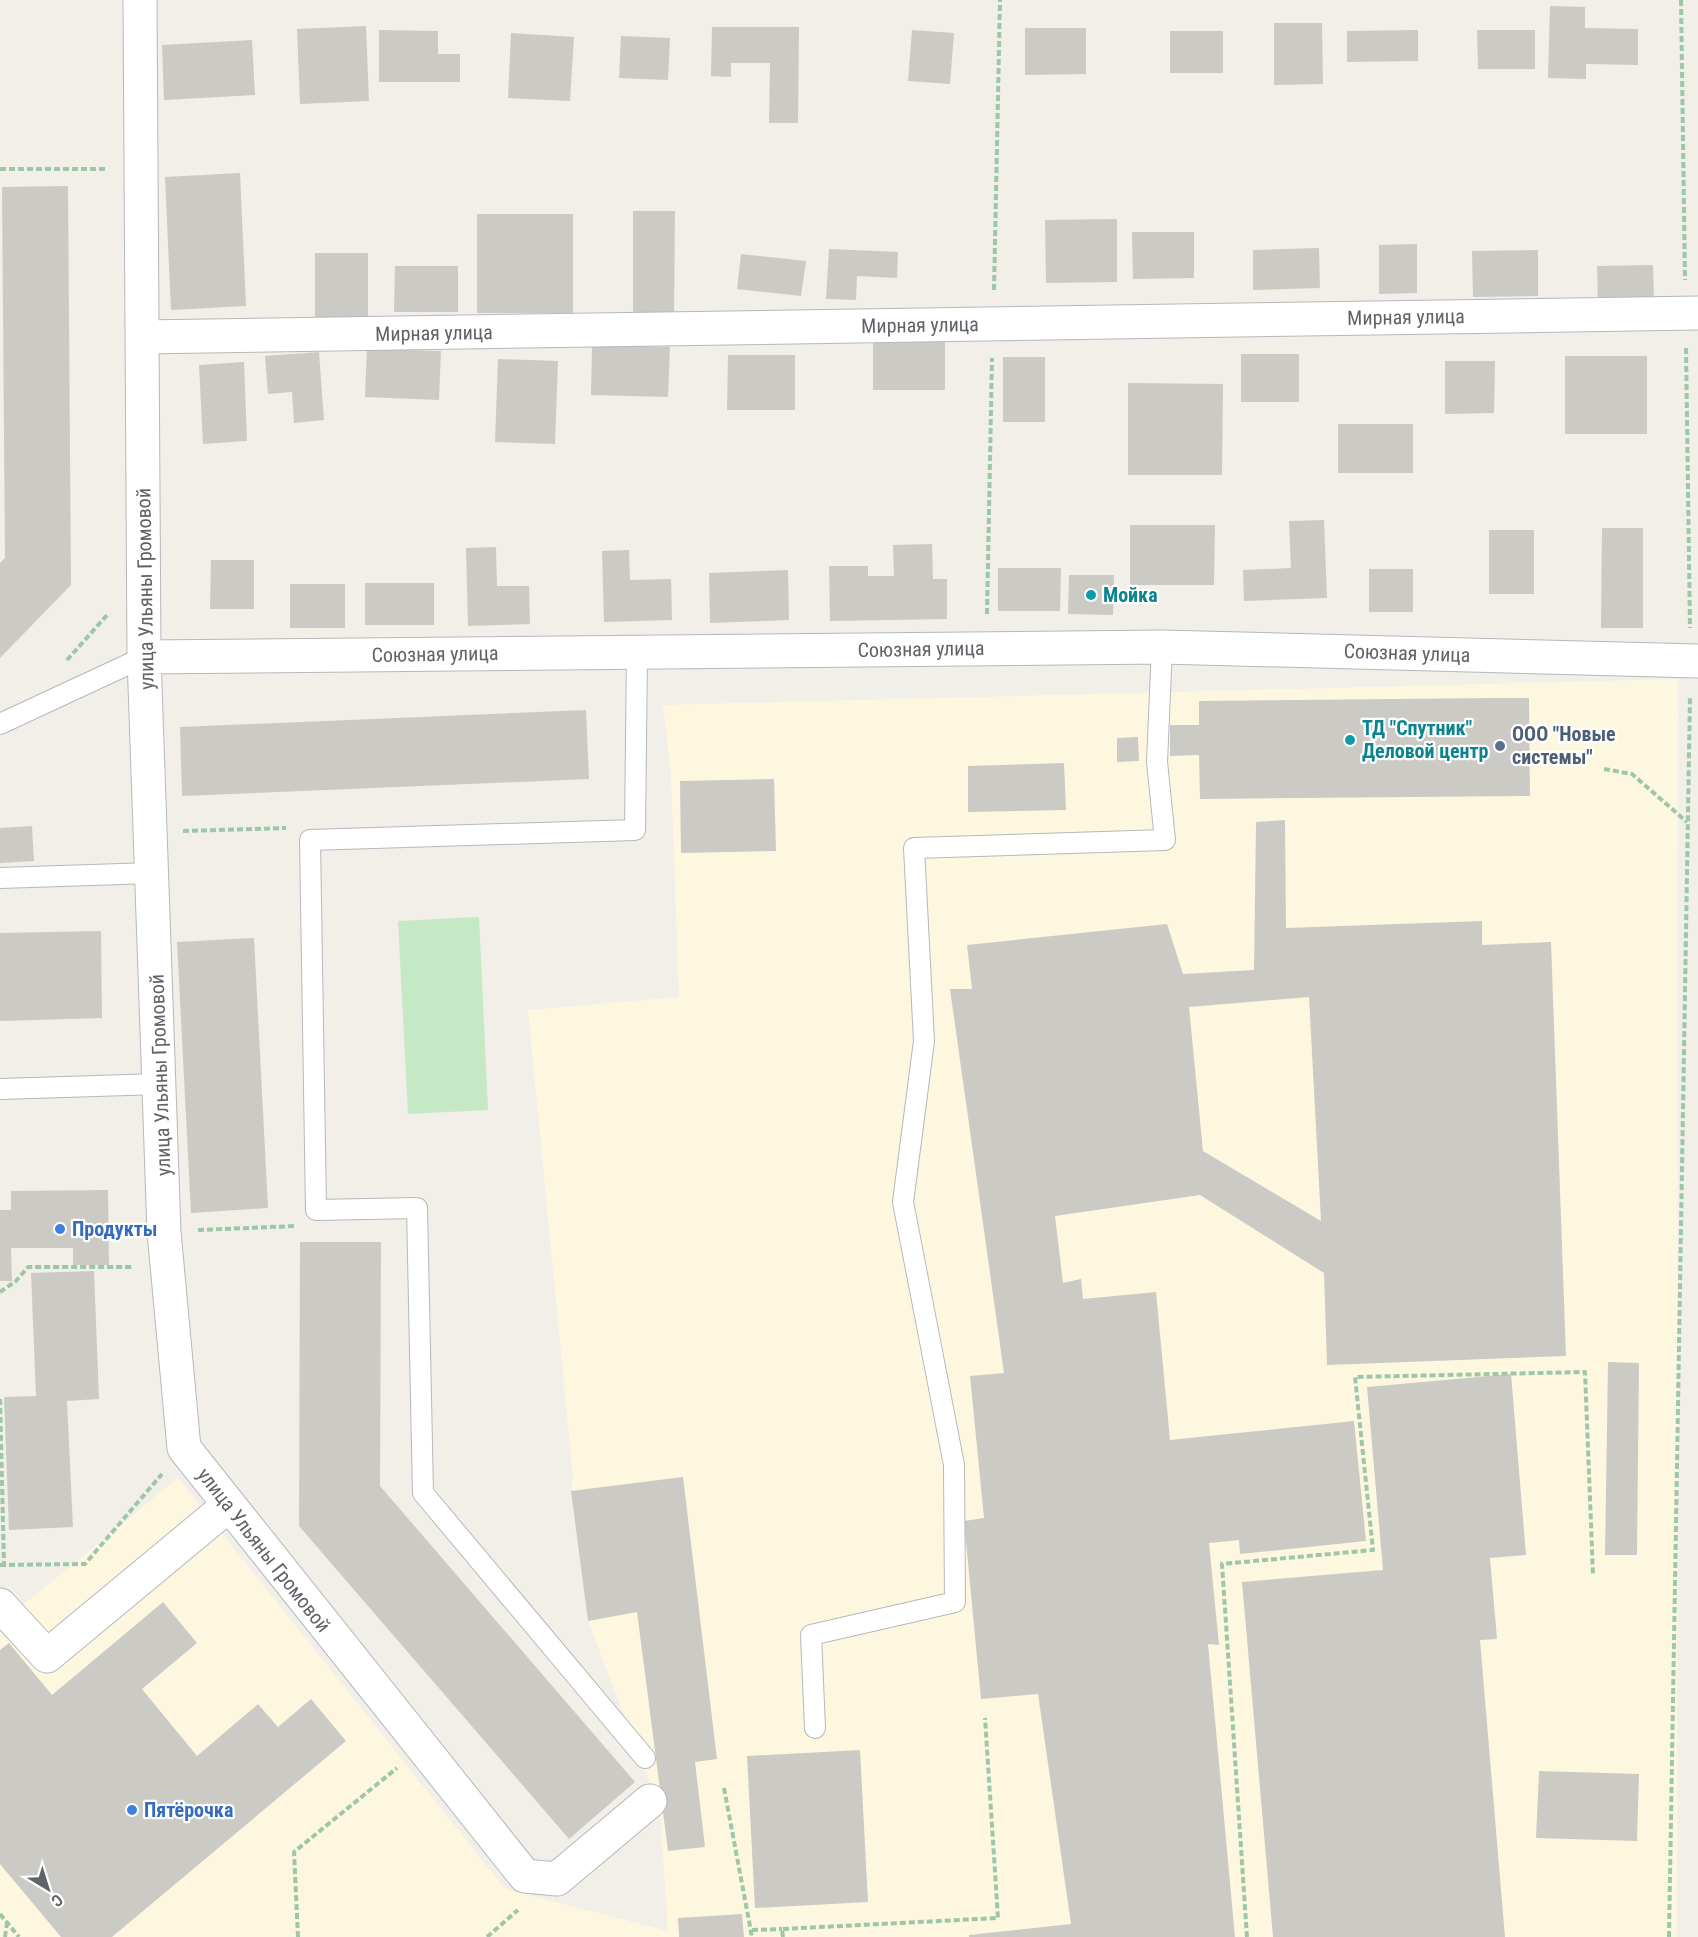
<svg xmlns="http://www.w3.org/2000/svg" width="1698" height="1937" font-family="'Roboto Condensed',sans-serif">
<style>
.commercial{fill:#fef7e0}
.green{fill:#c5e8c5}
.building{fill:#cccac5;fill-rule:evenodd}
.lines{fill:none;stroke-linecap:round;stroke-linejoin:round}
.lane-casing{stroke:#b5b8bc;stroke-width:22}
.street-casing{stroke:#b5b8bc;stroke-width:35}
.path{stroke:#9cc7a9;stroke-width:4;stroke-dasharray:6 3;stroke-linecap:butt}
.lane{stroke:#fff;stroke-width:20}
.street{stroke:#fff;stroke-width:33}
.culture-dot{fill:#0f9aa8;stroke:#fff;stroke-width:2}
.service-dot{fill:#5c6f8a;stroke:#fff;stroke-width:2}
.shop-dot{fill:#3f7fe0;stroke:#fff;stroke-width:2}
.labels{text-anchor:middle;dominant-baseline:central;stroke-width:4.5;stroke-linejoin:round;paint-order:stroke}
.street-label{font-size:20px;fill:#5f6368;stroke:#fff}
.culture-label{font-size:20px;font-weight:bold;fill:#0d838f;stroke:#fff;text-anchor:start}
.service-label{font-size:20px;font-weight:bold;fill:#4e5e75;stroke:#fff;text-anchor:start}
.shop-label{font-size:20px;font-weight:bold;fill:#366cbe;stroke:#fff;text-anchor:start}
</style>
<rect width="100%" height="100%" fill="#f1efe8"/>
<path class="commercial" d="M1678 679 1677 1937H0V1624L178 1478 505 1889 668 1931 660 1809 588 1621 571 1491 573 1477 528 1010 679 997 671 774 663 705Z"/>
<path class="green" d="M479 917 488 1110 408 1114 398 921Z"/>
<path class="building" d="M1550 6 1585 7V28L1638 29V65L1586 64V79L1548 78Z
M1274 23H1322L1323 84 1274 85Z
M366 26 369 101 300 104 297 29Z
M712 27H799L798 123H769L770 63H731V77L711 76Z
M1025 28H1086V74L1025 75Z
M379 30 438 31V54H460V82H379Z
M912 30 954 33 950 84 908 81Z
M1418 30V61L1347 62V31Z
M1477 30H1535V69H1478Z
M1170 31H1223V73H1170Z
M511 33 574 37 570 101 508 98Z
M621 36 670 38 668 80 619 78Z
M252 40 255 95 164 100 162 45Z
M240 173 246 306 171 310 165 177Z
M68 186 71 585 0 658V563L5 558 2 187Z
M633 211H675L674 318 633 317Z
M477 214H573V313H477Z
M1117 219V282L1046 283 1045 220Z
M1132 232H1194V278L1133 279Z
M1417 244V293L1379 294V245Z
M1319 248 1320 288 1253 290V250Z
M829 249 898 252 897 278 857 276 856 300 826 299Z
M1538 250V296L1473 297 1472 251Z
M315 253H368V320H315Z
M741 254 806 261 801 296 737 289Z
M1653 265 1654 302 1598 303 1597 266Z
M395 266H458V312H394Z
M873 342H945V390H873Z
M592 345 670 347 668 397 591 395Z
M367 349 441 351 439 400 365 397Z
M319 352 324 420 294 423 292 392 268 394 265 356Z
M1241 354H1299V402H1241Z
M728 355H795V410H727Z
M1565 356H1647V434H1565Z
M1003 357H1045V422H1003Z
M498 359 558 361 555 444 495 442Z
M1445 361H1495L1494 413 1445 414Z
M244 362 247 441 203 444 199 365Z
M1128 383 1223 384 1222 475H1128Z
M1338 424H1413V473H1338Z
M1324 520 1327 598 1244 601 1243 570 1291 568 1289 521Z
M1130 525H1215L1214 585H1130Z
M1602 528H1643V628H1601Z
M1489 530H1534V594H1489Z
M932 544 933 579H947V619L830 621 829 566H868V576H894L893 545Z
M496 547 497 586H529L530 624 468 626 466 548Z
M629 550 630 580 671 579 672 620 604 622 602 551Z
M211 560H254V609H210Z
M998 568H1061L1060 611H998Z
M1369 569H1413V612H1369Z
M788 570 789 620 710 623 709 573Z
M1069 575H1114L1113 615 1068 614Z
M365 583H434V625H365Z
M290 584H345V628H290Z
M1493 698H1529L1530 796 1200 799 1199 755 1170 756V725H1199V701Z
M586 710 589 779 182 796 180 727Z
M1138 737 1139 761 1117 762V738Z
M1064 763 1066 810 968 812V766Z
M774 779 776 851 681 853 680 781Z
M1285 820 1286 928 1482 921V945L1551 942 1566 1356 1327 1365 1324 1273 1200 1195 1055 1216 1063 1283 1081 1279 1083 1299 1156 1292 1170 1440 1354 1421 1366 1541 1240 1554 1239 1540 1209 1543 1219 1645 1208 1644 1235 1937H969V1935L1071 1924 1038 1694 981 1699 964 1521 984 1518 970 1376 1004 1373 950 989H972L967 945 1167 924 1183 974 1254 970 1256 822ZM1309 997 1321 1221 1203 1151 1189 1007Z
M32 826 34 861 0 863V828Z
M101 931 102 1018 0 1021V933Z
M254 938 268 1208 191 1213 177 942Z
M108 1190 109 1265H73V1248H11L12 1281H0V1210H11V1191Z
M300 1242H381L380 1486 635 1782 569 1839 299 1526Z
M94 1271 99 1399 67 1401 73 1527 9 1530 4 1397 36 1396 31 1273Z
M1608 1362 1639 1363 1637 1555H1605Z
M1511 1374 1526 1555 1490 1558 1497 1639 1480 1640 1505 1937H1273L1242 1582 1383 1570 1367 1387Z
M683 1477 717 1759 695 1762 705 1847 668 1851 637 1612 588 1621 571 1491Z
M163 1602 197 1643 142 1689 197 1756 258 1704 278 1727 311 1699 346 1741 112 1937H61L0 1864V1650L9 1643 52 1695Z
M860 1750 868 1902 755 1908 747 1756Z
M1539 1771 1639 1774 1637 1841 1536 1838Z
M742 1914 744 1937H679L678 1918Z"/>
<g class="lines">
<defs>
<path id="lane" d="M637 652 635 830 310 840 316 1210 417 1208 423 1493 645 1758
M0 724 144 657
M0 878 152 873
M0 1089 160 1084
M815 1728 811 1635 955 1602 954 1465 903 1202 924 1041 914 848 1165 840 1157 762 1162 647"/>
<path id="street" d="M140 0 144 657 164 1232 184 1448 525 1876 557 1879 650 1801
M142 337 1698 313
M144 657 1162 647 1698 661
M0 1605 47 1656 229 1505"/>
</defs>
<use href="#lane" class="lane-casing"/>
<use href="#street" class="street-casing"/>
<path class="path" d="M1681 0 1685 280
M0 169H107
M994 290 1000 0
M1686 348 1690 628
M987 614 992 358
M67 660 108 614
M1604 769 1632 774 1687 822
M183 831 286 828
M198 1230 296 1226
M0 1292 16 1281 28 1267H133
M0 1399 4 1565
M0 1565 85 1564 162 1474
M724 1788 752 1937
M0 1914 19 1937
M752 1930 782 1929
M5 1937 7 1923
M298 1937 294 1852 397 1768
M487 1937 518 1910
M783 1937 782 1929 998 1918 985 1718
M1247 1937 1222 1564 1373 1550 1355 1377 1585 1372 1593 1575
M1669 1937 1690 696"/>
<use href="#lane" class="lane"/>
<use href="#street" class="street"/>
</g>
<g class="culture-dot">
<circle cx="1091" cy="595" r="6"/>
<circle cx="1350" cy="740" r="6"/>
</g>
<circle class="service-dot" cx="1500" cy="746" r="6"/>
<g class="shop-dot">
<circle cx="60" cy="1229" r="6"/>
<circle cx="132" cy="1810" r="6"/>
</g>
<g class="labels">
<g class="street-label">
<text transform="translate(1406 317) rotate(-1)">Мирная улица</text>
<text transform="translate(920 325) rotate(-1)">Мирная улица</text>
<text transform="translate(434 333) rotate(-1)">Мирная улица</text>
<text transform="translate(145 589) rotate(-91)">улица Ульяны Громовой</text>
<text transform="translate(921 649) rotate(-1)">Союзная улица</text>
<text transform="translate(1407 653) rotate(2)">Союзная улица</text>
<text transform="translate(435 654) rotate(-1)">Союзная улица</text>
<text transform="translate(160 1075) rotate(-92)">улица Ульяны Громовой</text>
<text transform="translate(264 1550) rotate(52)">улица Ульяны Громовой</text>
</g>
<g class="culture-label">
<text x="1103" y="595">Мойка</text>
<text x="1362" y="728">ТД "Спутник"<tspan x="1362" dy="23">Деловой центр</tspan></text>
</g>
<g class="service-label">
<text x="1512" y="734">ООО "Новые<tspan x="1512" dy="23">системы"</tspan></text>
</g>
<g class="shop-label">
<text x="72" y="1229">Продукты</text>
<text x="144" y="1810">Пятёрочка</text>
</g>
</g>
<g transform="translate(48 1889) rotate(142)" stroke="#ffffff" stroke-width="4.5" paint-order="stroke">
<path d="M0-4.5L10 22L0 15L-10 22Z" fill="#5f6368"/>
<text y="-9" font-size="16" font-weight="bold" text-anchor="middle" fill="#5f6368">С</text>
</g>
</svg>
